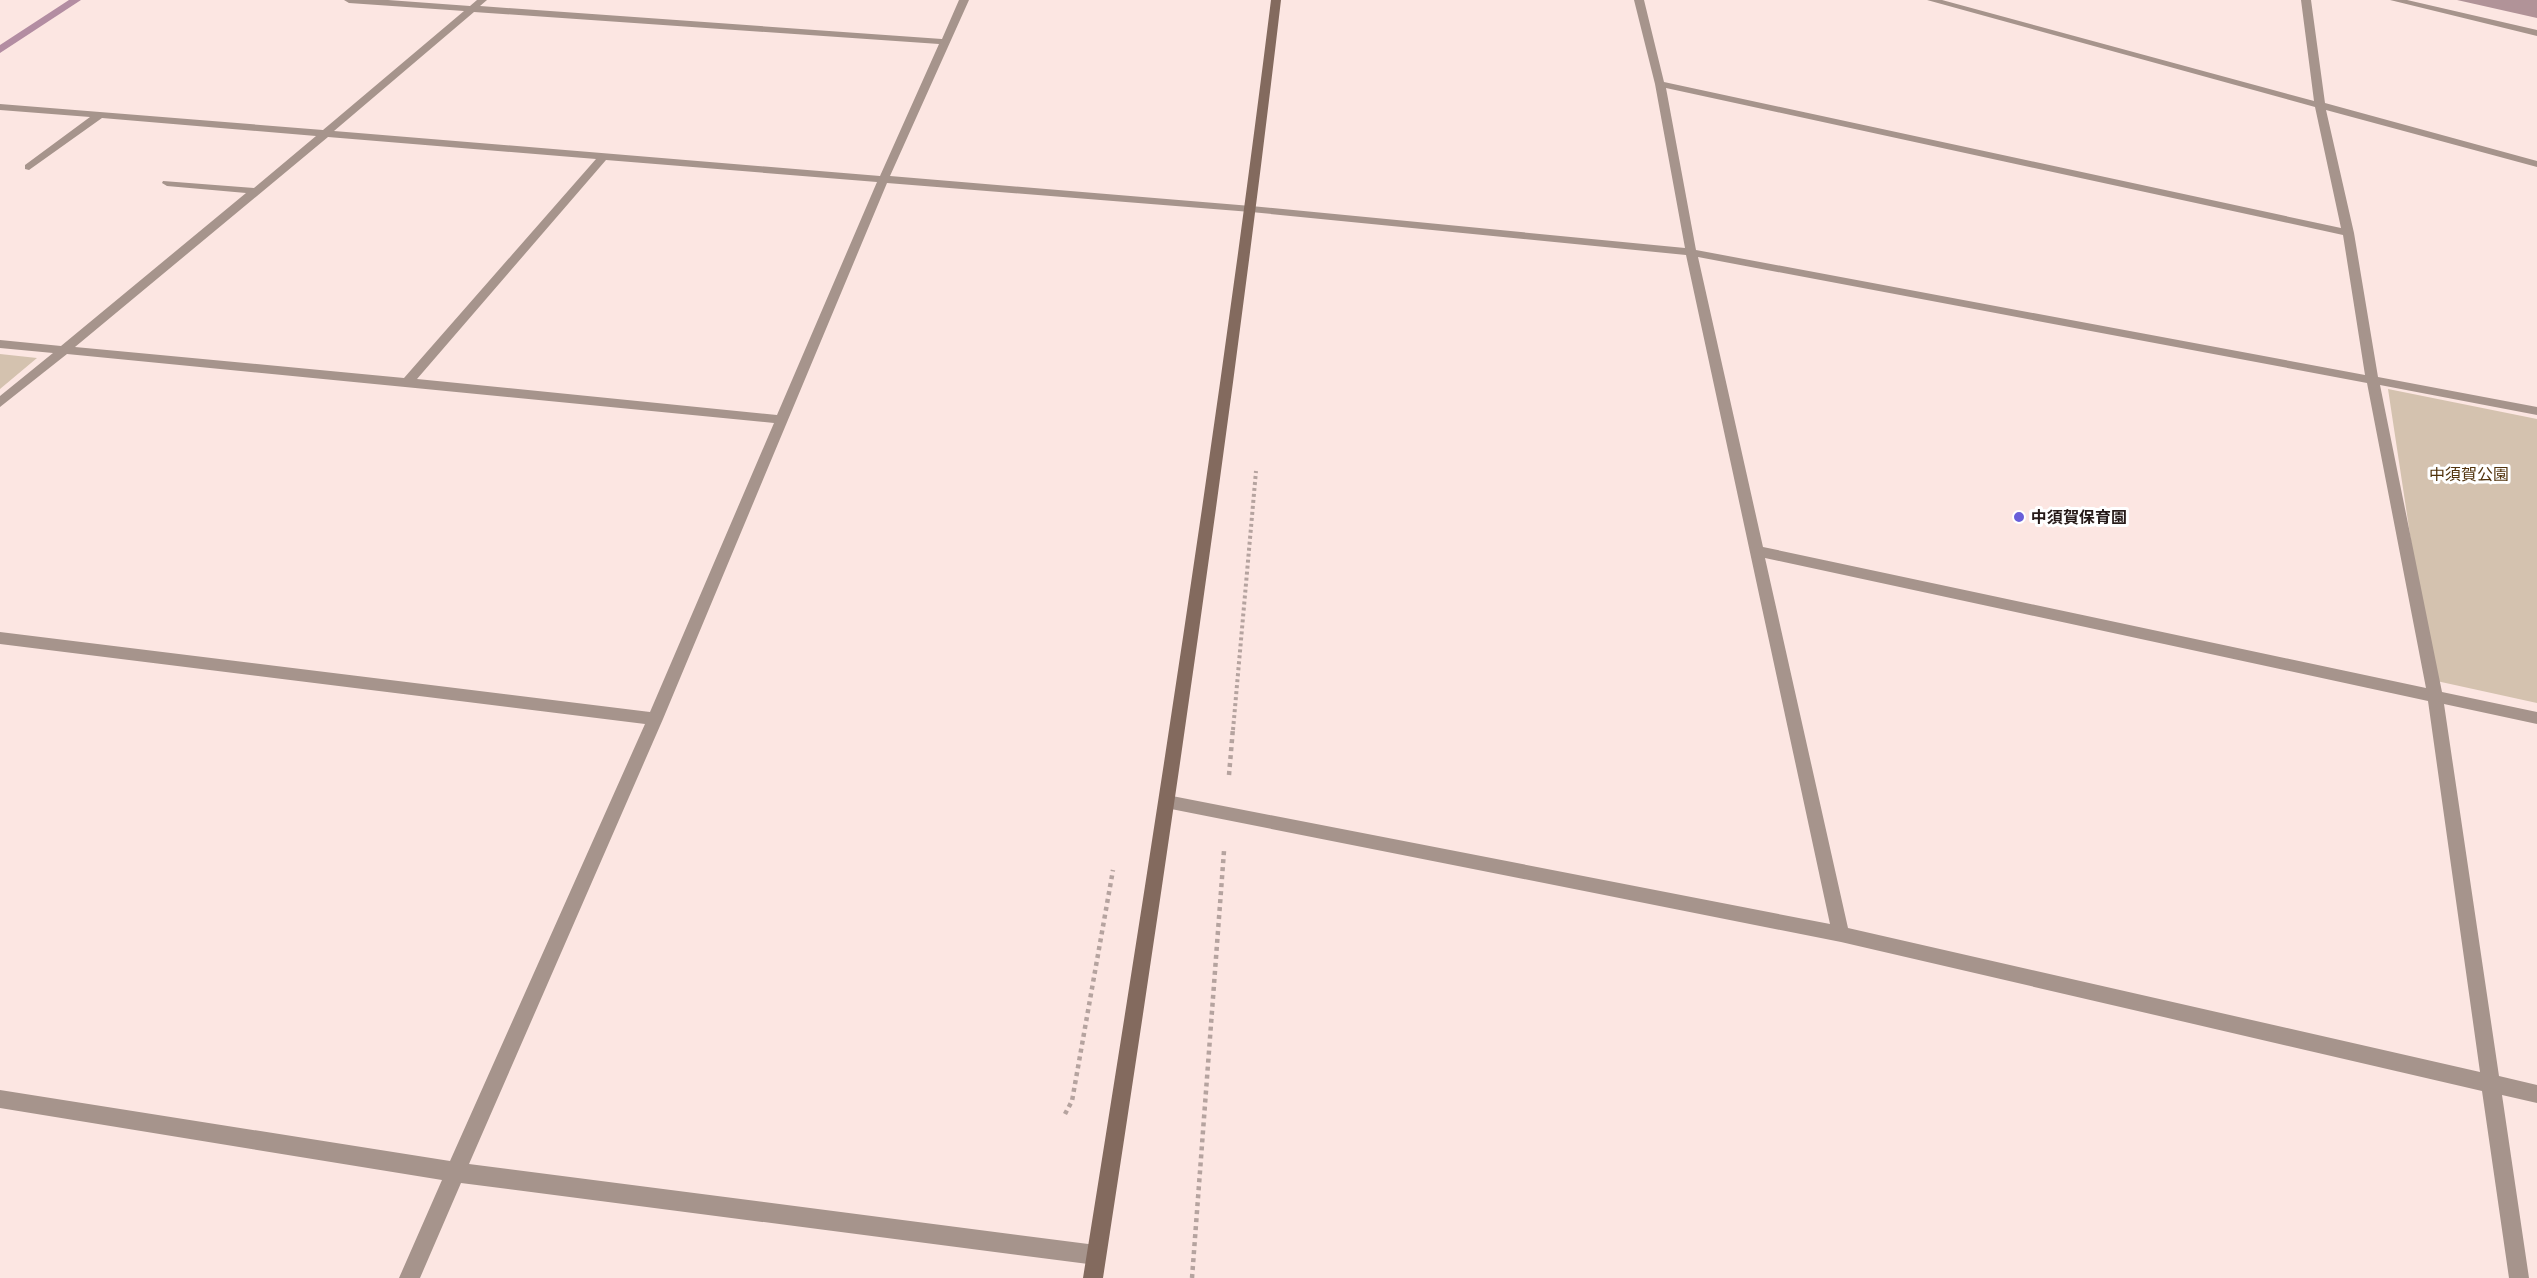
<svg xmlns="http://www.w3.org/2000/svg" width="2537" height="1278" font-family="'Noto Sans','Noto Sans JP',sans-serif">
<style>
.green{fill:#d4c2af}
.lines{fill:none;stroke-linecap:round;stroke-linejoin:round}
.stream{fill:#b38da2;fill-rule:evenodd}
.path-far1{stroke:#b5a39f;stroke-width:4;stroke-dasharray:3 3;stroke-linecap:butt}
.path{stroke:#b5a39f;stroke-width:4.5;stroke-dasharray:4 4;stroke-linecap:butt}
.street{fill:#a6948c;fill-rule:evenodd}
.secondary{fill:#836a5e;fill-rule:evenodd}
.wall{fill:#b19398}
.poi-dot{fill:#695fd9;stroke:#fff;stroke-width:2}
.labels{text-anchor:middle;dominant-baseline:central;stroke-width:6;stroke-linejoin:round;paint-order:stroke}
.park-label{font-size:16px;fill:#51330c;stroke:#fff}
.poi-label{font-size:16px;font-weight:bold;fill:#261a18;stroke:#fff;text-anchor:start}
</style>
<rect width="100%" height="100%" fill="#fce6e2"/>
<path class="green" d="M0 354 37 358 0 389Z
M2388 389 2537 419V703L2432 680Z"/>
<g class="lines">
<path class="stream" d="M69 0H81L0 53V45Z"/>
<path class="path-far1" d="M1233 730 1256 471"/>
<path class="path" d="M1229 775 1233 728
M1065 1114 1072 1101 1113 870
M1192 1278 1224 851"/>
<path class="street" d="M344 0H388L470 6 477 0H487L480 6 942 39 959 0H969L890 176 1251 206 1685 248 1655 84 1634 0H1644L1664 82 2341 228 2315 107 1927 0H1942L2314 101 2301 0H2311L2325 103 2537 161V167L2326 110 2354 233 2378 377 2537 407V415L2380 385 2442 692 2537 712V724L2444 704 2499 1076 2537 1085V1103L2502 1095 2529 1278H2509L2482 1091 1841 942 1161 807 1159 802 1161 797 1167 795 1830 924 1686 255 1251 212 887 183 663 719 469 1164 1096 1245 1103 1248 1106 1255 1103 1262 1096 1265 461 1183 420 1278H399L442 1180 0 1108V1090L450 1161 645 724 0 644V632L650 712 774 423 67 354 0 407V396L53 353 0 348V340L61 346 246 193 167 186 162 183 163 181 254 188 316 136 102 118 29 170 25 169V165L90 117 0 110V104L323 130 464 11 349 3ZM474 12 939 44 880 176 334 131ZM1666 88 2343 235 2365 375 1696 250ZM328 137 596 159 404 378 75 347ZM606 160 877 182 777 415 417 379ZM1698 257 2367 383 2426 688 1763 547ZM1765 558 2428 701 2480 1072 1848 928Z
M2390 0H2407L2537 30V36Z"/>
<path class="secondary" d="M1271 0H1281C1231 427 1168 853 1103 1278H1083C1151 853 1218 427 1271 0Z"/>
</g>
<path class="wall" d="M2457 0H2537V18Z"/>
<circle class="poi-dot" cx="2019" cy="517" r="6"/>
<g class="labels">
<g class="park-label">
<text x="2469" y="474">中須賀公園</text>
</g>
<g class="poi-label">
<text x="2031" y="517">中須賀保育園</text>
</g>
</g>
</svg>
